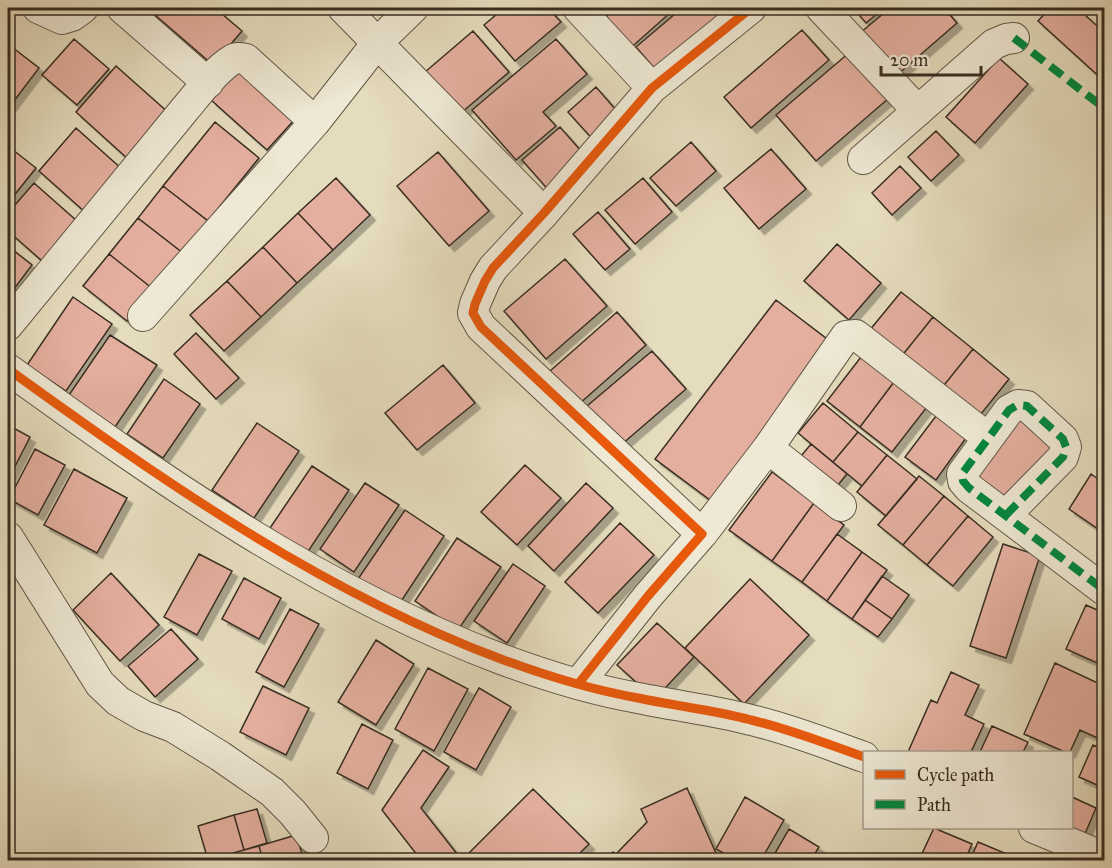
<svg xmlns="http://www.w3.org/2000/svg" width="1112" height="868" font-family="'IM FELL Great Primer',serif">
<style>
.building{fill:#e4af9f;stroke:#372d21;stroke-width:1.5;filter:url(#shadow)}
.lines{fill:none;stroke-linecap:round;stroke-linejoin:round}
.minor-casing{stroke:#625948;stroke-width:32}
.minor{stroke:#eee8d4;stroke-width:30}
.quiet{stroke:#00873e;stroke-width:8;stroke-dasharray:15 8;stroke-linecap:butt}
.cycleway-casing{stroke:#eee8d4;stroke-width:13}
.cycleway{stroke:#e8590c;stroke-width:9}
</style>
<defs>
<filter id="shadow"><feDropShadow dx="5.5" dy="5.5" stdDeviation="0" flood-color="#0004"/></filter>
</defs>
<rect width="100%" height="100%" fill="#e5dcbd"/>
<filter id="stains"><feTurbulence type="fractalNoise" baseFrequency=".00333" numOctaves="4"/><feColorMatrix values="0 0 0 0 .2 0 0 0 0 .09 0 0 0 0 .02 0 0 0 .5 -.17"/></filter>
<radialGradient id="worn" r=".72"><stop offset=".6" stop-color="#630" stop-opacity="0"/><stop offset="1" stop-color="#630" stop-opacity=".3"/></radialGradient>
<path class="building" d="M147 8H215L242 31 213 65Z
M504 8H548L561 22 515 61 484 25Z
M585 8H613L597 21Z
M616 8H667L671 12 626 52 600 22Z
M682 8H743L662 77 636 47Z
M853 8H884L866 23Z
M890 8H944L957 23 897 75 860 33Z
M1050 8H1077L1104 32V81L1038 21Z
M802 30 829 60 751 128 724 97Z
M473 31 509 72 454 119 418 78Z
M74 39 109 69 77 105 42 75Z
M556 39 587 74 543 112 556 126 516 160 472 110Z
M8 44 39 68 8 109Z
M850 52 889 98 816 161 776 115Z
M999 58 1028 84 975 143 946 117Z
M116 66 170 114 129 160 76 112Z
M239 68 296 118 267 150 211 100Z
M596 87 623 118 595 142 568 112Z
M215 122 259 158 208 221 163 186Z
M560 127 589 160 551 193 522 160Z
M76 128 123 170 86 213 39 171Z
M936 131 959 155 931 181 908 157Z
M691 142 716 171 676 206 650 178Z
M8 146 36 168 8 203Z
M771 149 806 189 759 229 724 188Z
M438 152 489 211 449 246 397 186Z
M900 166 921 188 892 215 872 193Z
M336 178 370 215 333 250 298 213Z
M643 178 672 212 635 244 605 210Z
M34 183 77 221 42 261 8 231V213Z
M163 186 208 221 183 253 138 218Z
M598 212 630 249 605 270 573 234Z
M298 213 333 250 297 283 263 247Z
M138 218 183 253 153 289 109 254Z
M837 244 881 283 849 320 804 281Z
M8 246 32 265 8 297Z
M263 247 297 283 261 317 227 281Z
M109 254 153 289 127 321 83 286Z
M565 259 607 306 546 359 504 311Z
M227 281 261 317 224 351 190 315Z
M901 292 933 317 901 357 869 331Z
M73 297 112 324 66 391 27 365Z
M776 300 831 342 710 500 655 459Z
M617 312 646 345 579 404 550 371Z
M933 317 973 349 941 389 901 357Z
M196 333 239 378 216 399 174 354Z
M110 335 157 365 115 427 69 395Z
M973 349 1009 379 977 419 941 389Z
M652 351 686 389 621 445 587 406Z
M861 357 894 382 860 427 827 401Z
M443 365 475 403 417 450 385 413Z
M164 379 200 404 163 458 127 434Z
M894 382 927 407 892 452 860 427Z
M823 403 858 432 833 462 798 433Z
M936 416 966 438 936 480 905 457Z
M1020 417 1057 451 1006 506 969 473Z
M257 423 299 451 254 518 212 490Z
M8 425 30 437 8 480Z
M858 432 887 455 862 486 833 462Z
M811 444 847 474 834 490 797 461Z
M35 449 65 465 38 515 9 499Z
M887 455 917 479 886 516 857 492Z
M525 465 561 498 517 545 481 512Z
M312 466 349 490 307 553 270 528Z
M74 469 127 498 97 553 44 525Z
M772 472 814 503 772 561 729 530Z
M1091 474 1104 483V533L1069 509Z
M919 476 944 496 903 545 878 525Z
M365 483 399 505 354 572 320 549Z
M586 483 613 508 554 571 528 546Z
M944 496 968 516 927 565 903 545Z
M814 503 844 525 802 582 772 561Z
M405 510 444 536 398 606 358 579Z
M968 516 993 537 953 586 927 565Z
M620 523 654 555 598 613 565 582Z
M837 534 862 552 827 601 802 582Z
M457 538 501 567 458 630 415 601Z
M1003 544 1040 556 1006 658 970 646Z
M862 552 887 570 852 619 827 601Z
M199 554 232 571 197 635 164 617Z
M513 564 545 586 507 643 474 621Z
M111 573 159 625 120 661 73 610Z
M882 576 909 595 892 619 865 600Z
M244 578 281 598 259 639 222 619Z
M750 579 809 635 744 704 685 648Z
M865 600 892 619 878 637 852 619Z
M1086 605 1104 613V666L1066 649Z
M290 609 319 624 284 687 256 672Z
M657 623 694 657 655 699 617 665Z
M171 629 198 659 155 697 128 666Z
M376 640 414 664 376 725 338 702Z
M1055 663 1104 686V741L1080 730 1070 752H1065L1024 734Z
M428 668 468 689 434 751 395 729Z
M951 672 979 685 965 715 984 724 971 752H908L931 700 937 703Z
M263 686 309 708 286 755 240 732Z
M479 688 511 707 476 770 444 752Z
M362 724 393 740 368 789 337 773Z
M992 726 1028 742 1023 752H980Z
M1093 745 1104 750V788L1079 777Z
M423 750 449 767 421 808 461 859 459 860H421L382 810Z
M687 788 719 860H605L613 852 616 854 647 822 641 809Z
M533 789 589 844 573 860H462Z
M745 797 784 820 761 860H736L716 849Z
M1072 797 1096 808 1081 843 1072 828Z
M257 809 267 843 244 850 234 815Z
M234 815 244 850 208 860 198 826Z
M934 828 972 844 965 860H919Z
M789 829 819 847 811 860H771Z
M296 835 304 860H263L259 846Z
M978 842 1014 857 1012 860H970Z
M259 846 263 860H208L244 850Z"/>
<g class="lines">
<defs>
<path id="minor" d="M38 8 62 19 72 16 83 8
M122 8 208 83
M343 8 544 213
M578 8 652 88
M821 8 918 111
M863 159 994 44 1006 39 1014 38
M143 316 315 122
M8 325 185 109C197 95 216 69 232 60 236 57 241 58 246 59L315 122 377 43 413 8
M8 369C163 481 320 591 501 659 544 675 592 690 638 698 676 706 714 710 751 720 790 729 827 744 864 757
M768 448 841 506
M1006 515 1063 457 1066 447 1063 439 1027 406 1018 405 1009 410 962 474 963 481 969 488 1104 590
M702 534 768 448 846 336 856 335 987 437
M8 537 100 684 118 701 144 716 173 727 220 756 272 792 293 813 313 838
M579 683 648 596 702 534 481 327 473 313 475 304 485 281 493 268 544 213 652 88 751 8
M1034 828 1104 857"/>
</defs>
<use href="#minor" class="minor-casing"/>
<use href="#minor" class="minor"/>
<path class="quiet" d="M1014 38 1104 108
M1006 515 1063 457 1066 447 1063 439 1027 406 1018 405 1009 410 962 474 963 481 969 488 1104 590"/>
<defs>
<path id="cycleway" d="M8 369C163 481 320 591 501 659 544 675 592 690 638 698 676 706 714 710 751 720 790 729 827 744 864 757
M579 683 648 596 702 534 481 327 473 313 475 304 485 281 493 268 544 213 652 88 751 8"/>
</defs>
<use href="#cycleway" class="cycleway-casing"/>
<use href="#cycleway" class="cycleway"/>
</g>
<rect width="1112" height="868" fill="none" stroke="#e5dcbd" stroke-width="30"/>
<rect x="9" y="9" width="1094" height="850" fill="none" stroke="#372d21" stroke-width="3"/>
<rect x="15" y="15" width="1082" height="838" fill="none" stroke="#372d21" stroke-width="1.5"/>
<rect x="863" y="751" width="210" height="78" fill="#eee8d4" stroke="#a59d8c" stroke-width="1.5"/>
<rect x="875" y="770" width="30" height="9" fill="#e8590c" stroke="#a59d8c" stroke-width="1.5"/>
<text x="917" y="781" font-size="18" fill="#372d21">Cycle path</text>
<rect x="875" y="800" width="30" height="9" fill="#00873e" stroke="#a59d8c" stroke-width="1.5"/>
<text x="917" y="811" font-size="18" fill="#372d21">Path</text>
<path d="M881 66v9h100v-9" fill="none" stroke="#372d21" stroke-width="3"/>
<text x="890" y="66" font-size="18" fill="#372d21" stroke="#eee8d4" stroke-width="4.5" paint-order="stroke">20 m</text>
<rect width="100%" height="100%" filter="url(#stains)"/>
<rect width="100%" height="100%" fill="url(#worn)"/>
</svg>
